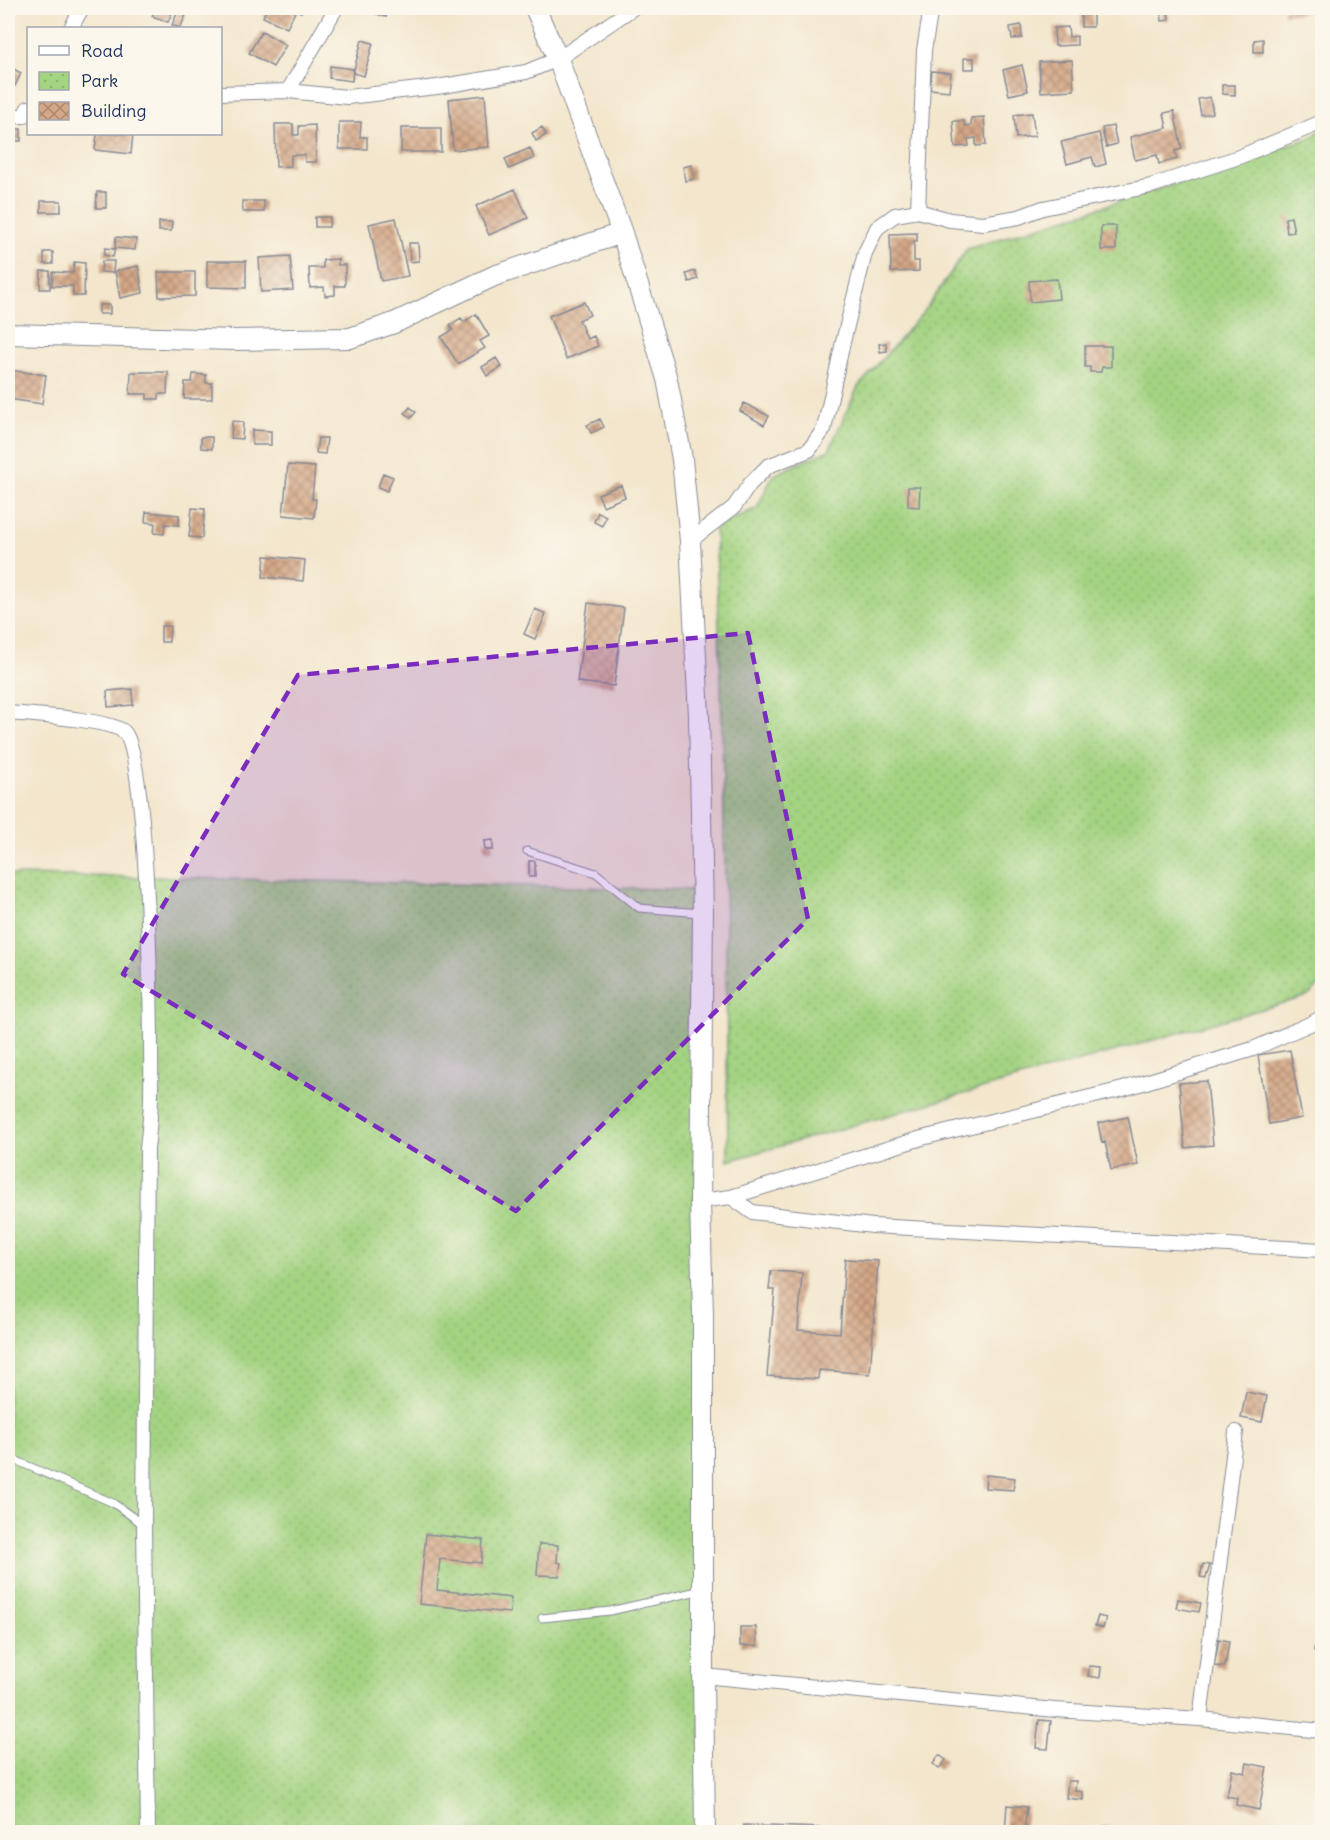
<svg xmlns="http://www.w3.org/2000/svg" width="1330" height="1840" font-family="Delius,sans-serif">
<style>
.park{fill:url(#park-dots);stroke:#608170;stroke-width:1.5}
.building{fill:url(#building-cross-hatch)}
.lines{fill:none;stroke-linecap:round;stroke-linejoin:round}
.service-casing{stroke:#878a95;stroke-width:9}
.minor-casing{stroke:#878a95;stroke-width:16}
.secondary-casing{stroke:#878a95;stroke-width:22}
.service{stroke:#fff;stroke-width:7}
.minor{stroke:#fff;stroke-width:14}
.secondary{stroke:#fff;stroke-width:20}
.marked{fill:#7b2cbf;fill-opacity:0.2;stroke:#7b2cbf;stroke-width:4.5;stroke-dasharray:12 8;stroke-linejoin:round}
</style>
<defs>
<pattern id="park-dots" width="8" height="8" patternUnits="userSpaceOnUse" patternTransform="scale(1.5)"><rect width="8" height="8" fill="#a4d382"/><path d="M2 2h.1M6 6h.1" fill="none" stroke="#8db573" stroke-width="1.8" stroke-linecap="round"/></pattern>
<pattern id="building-cross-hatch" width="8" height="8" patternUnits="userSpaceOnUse" patternTransform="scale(1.5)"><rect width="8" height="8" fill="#d4a786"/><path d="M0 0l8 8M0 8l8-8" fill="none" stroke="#ab8871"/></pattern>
</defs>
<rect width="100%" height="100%" fill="#fbf7ec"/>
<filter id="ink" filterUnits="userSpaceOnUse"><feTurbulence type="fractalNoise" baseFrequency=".0167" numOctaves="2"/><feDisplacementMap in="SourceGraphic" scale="12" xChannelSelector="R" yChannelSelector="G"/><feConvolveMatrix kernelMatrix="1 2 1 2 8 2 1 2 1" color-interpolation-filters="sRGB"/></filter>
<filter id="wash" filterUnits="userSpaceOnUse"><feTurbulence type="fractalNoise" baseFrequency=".008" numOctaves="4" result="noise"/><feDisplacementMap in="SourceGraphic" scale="24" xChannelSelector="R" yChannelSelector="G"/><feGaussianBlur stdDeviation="1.35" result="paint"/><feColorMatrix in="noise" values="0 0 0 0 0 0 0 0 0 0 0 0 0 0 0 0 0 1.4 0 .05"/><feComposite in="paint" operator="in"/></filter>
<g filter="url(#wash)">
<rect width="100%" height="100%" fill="#f3e6cc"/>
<path class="park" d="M1322 129V983L1308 996 728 1161C726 950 725 739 715 528L757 508 773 475 829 450 858 387 926 309 967 249 1185 181 1312 137Z
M8 875 151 877 700 890 701 1832H8Z"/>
<g id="blocks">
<path class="building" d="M156 8H174L168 22 152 16Z
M267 8H304L301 12 296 10 287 28 263 17Z
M360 8H390L386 17Z
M1161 8H1168L1169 20 1162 21Z
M1283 8H1304L1305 13 1284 14Z
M1081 10H1093V27H1081Z
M178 11 186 15 180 28 172 25Z
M1021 25 1022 38 1012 39 1010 27Z
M1068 27 1069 37 1077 36V45L1055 46 1054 28Z
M262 31 286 45 273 67 249 53Z
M1263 39V52H1254V40Z
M362 40 373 43 364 76 353 73Z
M964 58H974V69H964Z
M1072 60 1074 90 1041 92 1039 62Z
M1022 65 1028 91 1009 95 1003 70Z
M8 66 21 73 15 86 8 82Z
M330 66 353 69 352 81 329 78Z
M932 71 951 73 949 91 930 89Z
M1222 85H1235V95L1222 94Z
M485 95 489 147 453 150 449 99Z
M1210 97 1213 113 1201 115 1198 99Z
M1174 111 1182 149 1175 151 1177 159 1159 164 1157 155 1135 160 1130 137 1167 128 1164 113Z
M1032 113 1035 136 1016 138 1014 115Z
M984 117 986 145 976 146V138L968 139 969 146 955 147 953 121H964L965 126 971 125V118Z
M339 122H361L360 137H367V149H339Z
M275 124H293V135H299V126L315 125 316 162H305V155H291V166L276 167Z
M1113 126 1117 144 1106 147 1102 128Z
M542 127 546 135 536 141 532 133Z
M401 128H441V152H401Z
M8 129H21V141H8Z
M1099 133 1106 164 1095 167 1092 157 1067 164 1061 142Z
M97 134H133L131 154 95 150Z
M530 148 534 158 509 169 505 159Z
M692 165 694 179 685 181 683 167Z
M515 189 528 218 489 235 476 206Z
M97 192H106V208H96Z
M41 201H61V212H41Z
M242 201H264V212H243Z
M315 217H330L329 227H315Z
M1291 217 1294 232 1287 233 1285 218Z
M396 218 408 276 381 281 369 224Z
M159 222H172L171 231H159Z
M1101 226H1116V250H1101Z
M917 233V241H914V261H919V271L891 272 890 234Z
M116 237 136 239 135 250 115 248Z
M409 243H418L419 261 410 262Z
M105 248 115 249 113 257 104 255Z
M44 252H53V264H44Z
M290 256 293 290 261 292 259 258Z
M338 259V265H345V286H335V295L325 296 324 287 310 288 309 268H323V260Z
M102 261H114L113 273 101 272Z
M207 261H246V288L207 287Z
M74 262 85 263 84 296H73V286H52L53 272 73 273Z
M138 266 143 293 120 298 115 271Z
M41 271H50V289H40Z
M695 271 698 279 689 282 686 274Z
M158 272H195V296L159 297Z
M1057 279 1059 299 1030 302 1029 281Z
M584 302 590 315 579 320 587 339 594 336 598 346 566 359 549 316Z
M99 305H110V314H99Z
M476 314 489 336 480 341 485 348 458 364 441 337 453 330 450 325 461 318 464 322Z
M886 343 887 351 880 352 879 344Z
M1085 346H1111V367H1102L1101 372H1090V367H1085Z
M496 358 502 367 487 376 482 367Z
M8 370 46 375 42 404 8 399Z
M131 372H168L167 394H159V399H147V394H130Z
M193 374 206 375V383H212V399H184L185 382H192Z
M744 403 769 416 764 425 740 411Z
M410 407 416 412 411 418 405 413Z
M600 419 604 427 591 433 587 425Z
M232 421 243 422 242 439 231 438Z
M252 430 271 431V445H252Z
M201 437H212V449L201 448Z
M318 438H327L325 454 316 453Z
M288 465 315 467 312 499H316L314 518 283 515Z
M383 473 393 477 387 491 378 487Z
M621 485 625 497 603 506 598 494Z
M908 487H920L919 507 908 506Z
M192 508 205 509 202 538 189 537Z
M146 512 179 515V525L165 524 164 534 154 533 155 523 145 522Z
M598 512 606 516 602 526 594 522Z
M265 556 305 560 303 581 263 577Z
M588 603 624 608 614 686 577 682Z
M535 609 546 614 535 639 524 634Z
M161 626H170L169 642H161Z
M132 689 133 705 108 707 107 691Z
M493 840V850H485L484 841Z
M529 861H535V877H529Z
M1290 1050 1302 1118 1269 1124 1258 1055Z
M1207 1081 1213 1145 1185 1148 1179 1083Z
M1128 1117 1138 1165 1111 1170 1105 1142 1102 1143 1098 1123Z
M845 1259 878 1261 870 1374 819 1370 818 1379 767 1376 775 1290H769L771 1271 802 1273 798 1330 840 1333Z
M1246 1392 1267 1396 1262 1422 1241 1418Z
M986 1475 1015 1478 1013 1490 985 1488Z
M426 1534 483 1540 481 1563 440 1559 437 1590 511 1598 510 1613 419 1604Z
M539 1544 558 1545 557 1562 561 1563 559 1576 537 1575Z
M1203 1564 1210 1565 1206 1578 1200 1577Z
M1178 1599 1201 1603 1199 1612 1176 1608Z
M1098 1616 1106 1618 1103 1628 1095 1626Z
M1318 1623H1322V1653L1314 1651Z
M740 1627H756L757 1646H740Z
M1219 1639 1229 1641 1225 1667 1214 1666Z
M1089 1666 1101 1667 1100 1678 1088 1676Z
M1039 1720 1051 1721 1048 1749 1036 1748Z
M939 1755 946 1760 939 1769 933 1764Z
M1247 1763 1267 1767 1259 1810 1236 1805 1237 1798 1227 1796 1232 1770 1245 1773Z
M1068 1781H1076L1075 1791 1083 1792V1800L1066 1798Z
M1007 1805 1027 1807 1024 1832H1005Z
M744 1825 822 1828V1832H744Z
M1104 1826 1120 1829V1832H1103Z"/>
</g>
</g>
<g filter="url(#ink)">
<use href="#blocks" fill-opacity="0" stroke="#878a95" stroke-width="1.5"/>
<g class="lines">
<defs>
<path id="service" d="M527 851 596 873 639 908 700 913
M8 1457 113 1503 144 1525
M542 1618 610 1611 702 1590"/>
<path id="minor" d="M71 28 82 8
M288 91 336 8
M220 93 288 91 347 97 437 87 526 72 558 59 633 8
M8 116H24L28 108
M918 211 924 50 931 8
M690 541 734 507 750 484 768 466 809 450 824 429 843 342 865 253 877 228 895 215 918 211 950 220 983 223 1019 217 1043 208 1151 186 1239 157 1322 122
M8 713C29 715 110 719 124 732 149 754 152 1045 151 1094 151 1112 149 1131 147 1149L144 1525 148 1832
M731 1197 752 1212 873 1226 1322 1250
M700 1201 731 1197 922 1138 1123 1089 1253 1049 1312 1023 1322 1017
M703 1676 1055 1710 1200 1719 1322 1731
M1200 1719 1236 1432"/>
<path id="secondary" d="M535 8 558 59 622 233 667 379 682 459 690 541 699 716 703 913 700 1201 703 1315V1676L705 1832
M8 334 236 340 350 338 394 323 494 276 622 233"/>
</defs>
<use href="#service" class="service-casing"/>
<use href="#minor" class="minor-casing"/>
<use href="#secondary" class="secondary-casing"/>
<use href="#service" class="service"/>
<use href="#minor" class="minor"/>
<use href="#secondary" class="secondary"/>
</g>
</g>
<path class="marked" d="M748 633 808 919 516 1211 123 974 298 675Z"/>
<rect width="1330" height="1840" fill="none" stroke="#fbf7ec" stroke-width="30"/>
<rect x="27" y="27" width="195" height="108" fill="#fbf7ec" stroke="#a1a7b3" stroke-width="1.5"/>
<rect x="39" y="46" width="30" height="9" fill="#ffffff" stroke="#a1a7b3" stroke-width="1.5"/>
<text x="81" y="57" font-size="18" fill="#1b2f5e">Road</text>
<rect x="39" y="72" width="30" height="18" fill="url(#park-dots)" stroke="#a1a7b3" stroke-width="1.5"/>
<text x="81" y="87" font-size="18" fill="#1b2f5e">Park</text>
<rect x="39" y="102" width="30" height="18" fill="url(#building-cross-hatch)" stroke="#a1a7b3" stroke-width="1.5"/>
<text x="81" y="117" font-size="18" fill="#1b2f5e">Building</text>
</svg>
